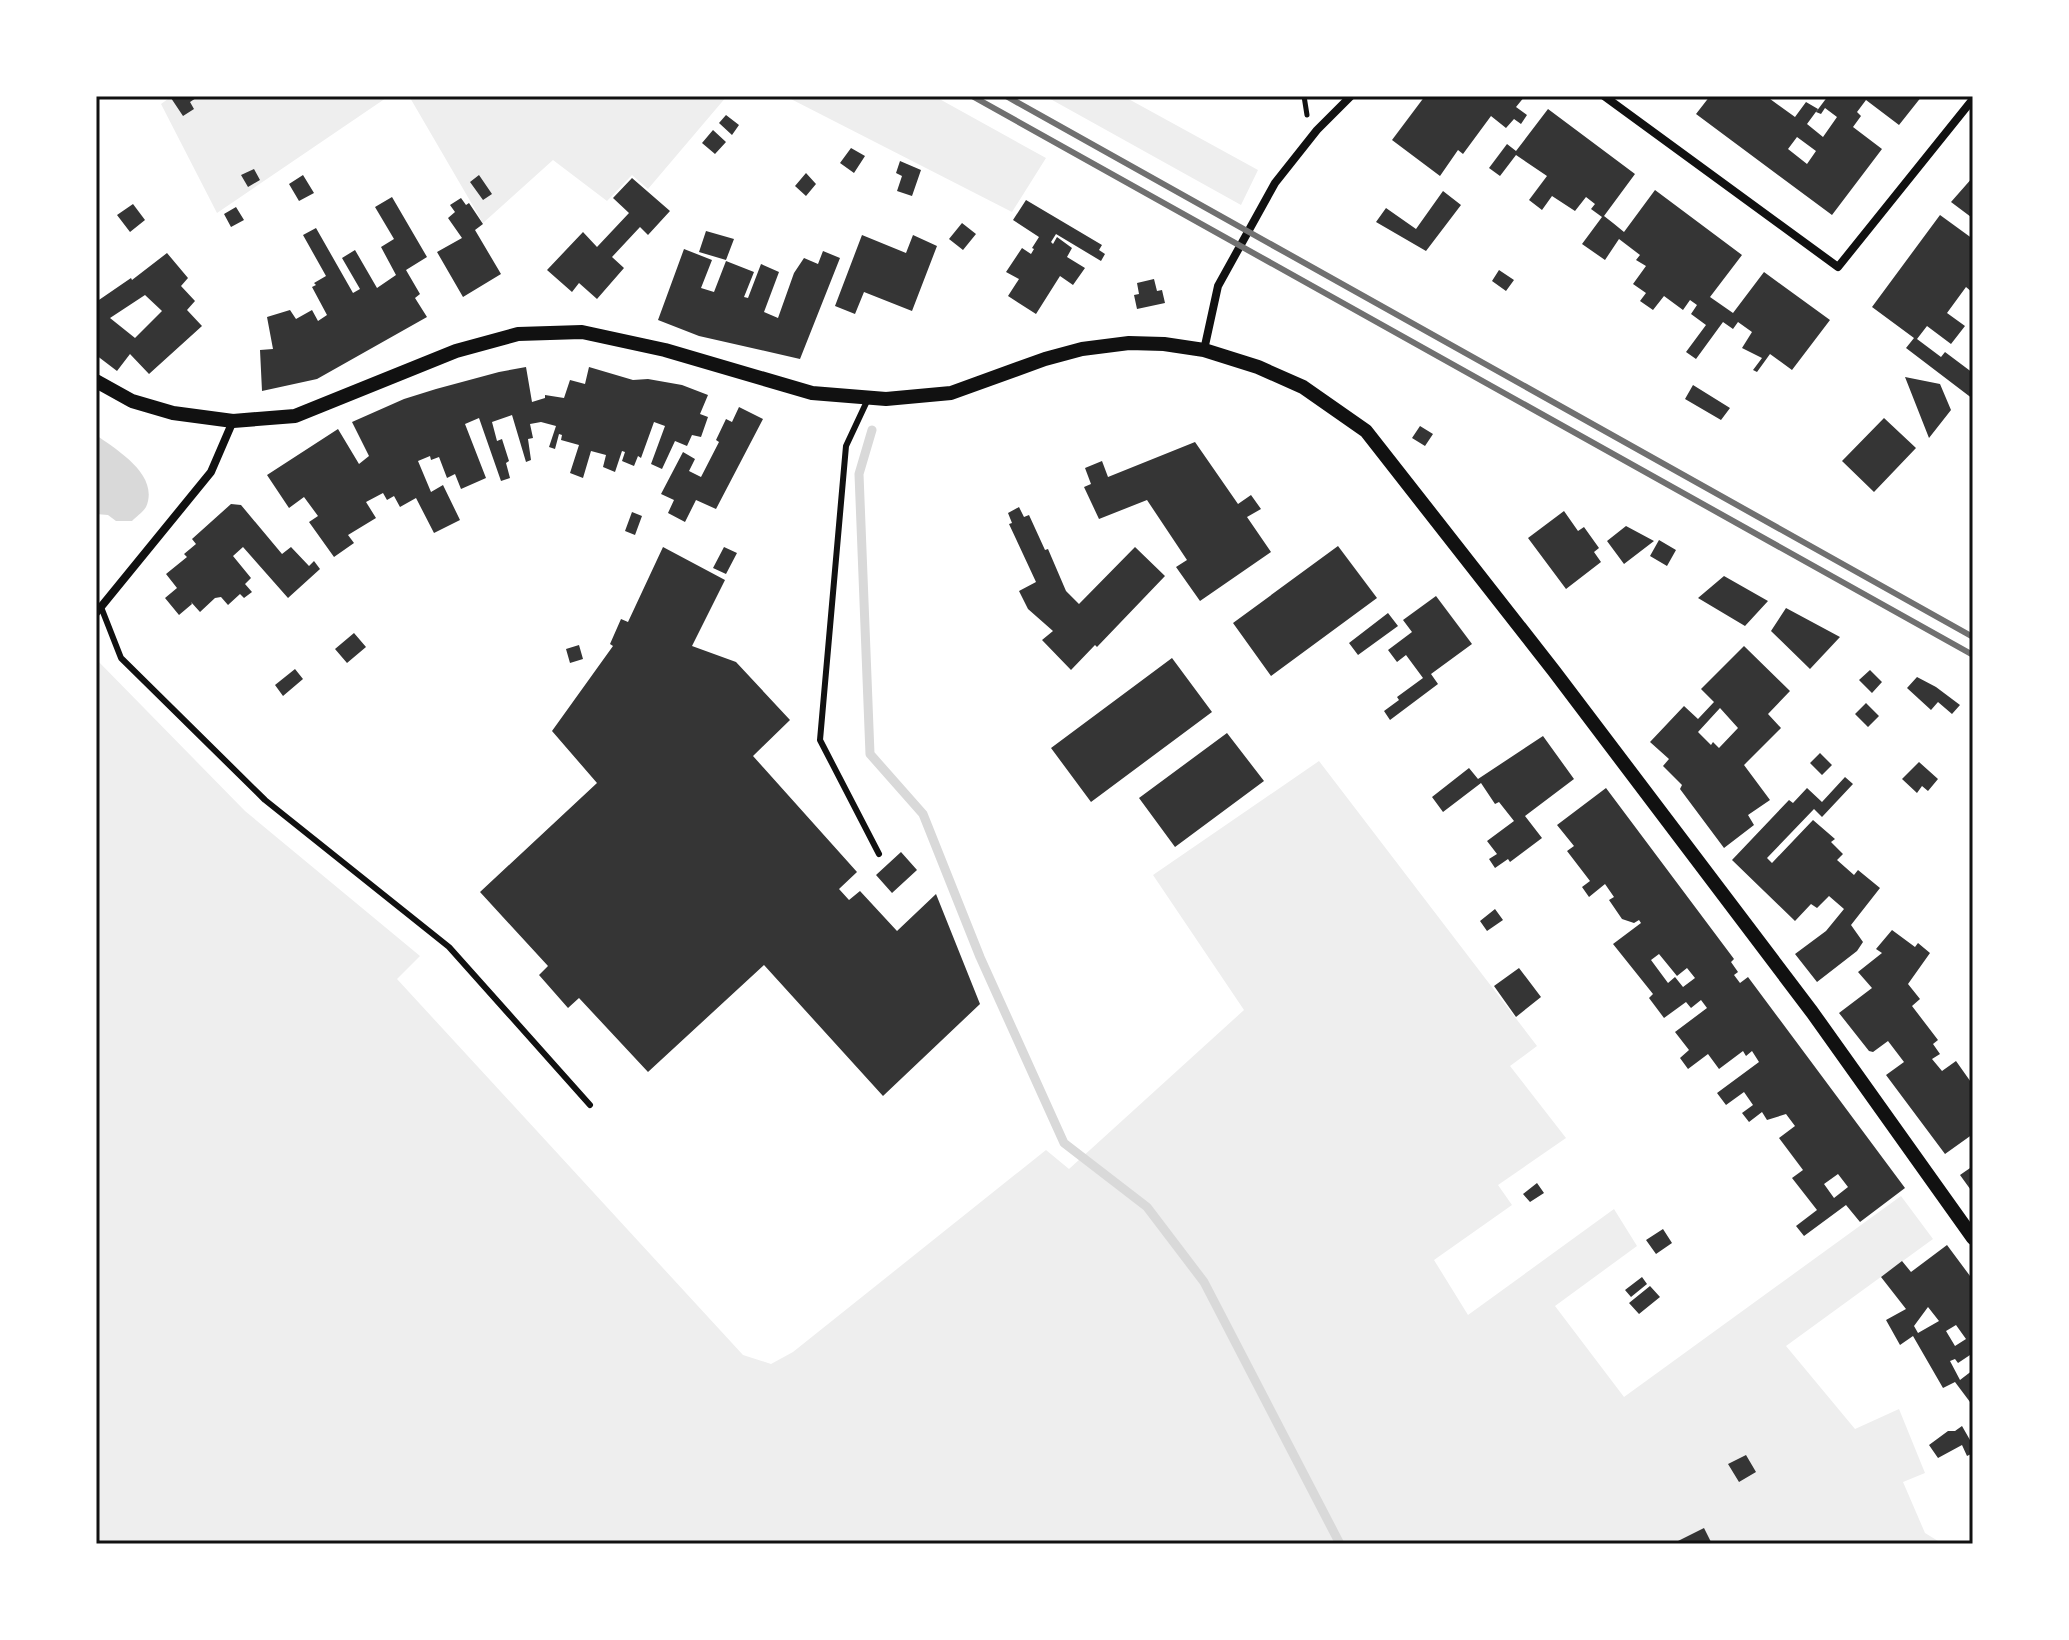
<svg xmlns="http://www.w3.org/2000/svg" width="2069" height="1640" font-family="Commissioner,sans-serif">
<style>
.green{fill:#eee}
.water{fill:#d9d9d9}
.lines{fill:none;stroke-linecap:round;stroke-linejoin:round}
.stream{stroke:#d9d9d9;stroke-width:9}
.building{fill:#353535;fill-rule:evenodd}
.path{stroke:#111;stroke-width:5}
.service{stroke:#111;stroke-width:6}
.minor{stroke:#111;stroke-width:8}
.tertiary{stroke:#111;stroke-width:14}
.rail{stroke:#707070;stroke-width:6}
.neatline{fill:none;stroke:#111;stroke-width:3}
</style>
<rect width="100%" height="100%" fill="#fff"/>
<path class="green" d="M172 96H389L217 213 161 104Z
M409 96H727L648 189 632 175 607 201 553 160 483 223Z
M785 96H934L1046 158 1012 212Z
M1045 96H1123L1258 170 1241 205Z
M96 659 245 811 420 956 397 979 743 1355 771 1364 793 1352 1046 1150 1069 1169 1244 1010 1153 875 1319 761 1537 1046 1510 1066 1566 1138 1498 1185 1512 1205 1434 1260 1468 1315 1614 1209 1637 1246 1555 1306 1624 1397 1901 1196 1933 1239 1786 1346 1855 1429 1899 1409 1925 1473 1903 1482 1925 1533 1943 1544H96Z"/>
<path class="water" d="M96 435C117 450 160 475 146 507 143 512 136 517 132 521H116L108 515 96 514Z"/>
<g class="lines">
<path class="stream" d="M872 430 859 474 870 754 923 814 980 957 1064 1143 1147 1207 1204 1282 1340 1544"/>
</g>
<path class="building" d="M175 96H199L190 102 194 109 183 116 171 98Z
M1425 96H1525L1516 107 1527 115 1521 124 1514 119 1506 128 1491 116 1463 154 1458 150 1440 176 1392 140Z
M1710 96H1766L1795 117 1806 102 1818 109 1807 124 1823 137 1837 117 1825 108 1821 114 1816 112 1828 96H1922L1899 125 1866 100 1857 112 1861 116 1853 127 1882 149 1832 215 1696 114ZM1797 137 1816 151 1807 164 1788 149Z
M1548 109 1635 174 1604 216 1613 223 1624 232 1655 190 1742 255 1710 297 1733 313 1764 272 1830 320 1792 370 1770 354 1757 372 1753 370 1762 358 1742 348 1752 332 1738 322 1733 329 1723 322 1696 359 1686 352 1706 325 1691 314 1697 305 1690 300 1683 310 1664 296 1653 310 1640 301 1646 293 1633 284 1646 266 1636 260 1640 255 1619 239 1605 260 1582 244 1602 217 1591 209 1595 204 1586 197 1575 211 1552 196 1542 210 1529 200 1547 176 1516 155 1500 176 1489 168 1507 144 1516 151Z
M726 115 739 125 732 135 719 123Z
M713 130 726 142 715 154 702 143Z
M851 148 865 156 854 173 840 163Z
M900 161 921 170 912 196 897 191 902 176 896 173Z
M254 169 260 180 248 187 241 175Z
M806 173 816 184 806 196 795 186Z
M303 175 314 193 299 201 289 184Z
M479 175 492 194 483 200 470 182Z
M1973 177V215L1971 217 1951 202Z
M632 178 670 211 648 235 640 227 612 257 624 268 597 299 579 283 572 292 547 270 583 232 597 247 629 213 613 198Z
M1443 191 1461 205 1426 251 1376 222 1386 208 1416 229Z
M392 197 427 257 406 270 420 294 415 298 427 317 317 379 262 391 260 350 273 349 267 317 290 310 296 319 312 310 318 321 327 315 312 287 316 285 314 283 326 276 303 235 316 228 353 293 360 289 342 258 355 250 377 288 396 275 381 247 394 239 375 207Z
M461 198 466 205 469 203 483 224 475 230 501 274 463 297 437 252 462 238 448 218 455 212 450 205Z
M1026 200 1102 245 1099 250 1105 254 1101 261 1056 234 1051 242 1053 244 1057 237 1072 248 1067 257 1085 268 1073 285 1060 276 1036 314 1008 296 1019 279 1006 272 1022 248 1031 254 1034 249 1032 248 1039 237 1013 220Z
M133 204 145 220 130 232 117 215Z
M236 207 244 220 231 227 224 214Z
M1940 215 1973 239V293L1966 287 1947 313 1965 326 1951 344 1927 326 1917 339 1941 357 1945 352 1973 373V399L1906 348 1914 338 1872 307Z
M962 223 976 234 963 250 949 239Z
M706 231 734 239 726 260 699 252Z
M862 235 906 253 913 235 937 246 912 311 864 292 855 314 835 306Z
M684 249 712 260 701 288 714 292 726 261 754 272 744 297 748 298 761 264 779 272 764 312 778 318 794 273 804 258 818 264 823 251 840 258 800 359 699 336 658 320Z
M167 253 188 278 181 286 195 301 187 310 202 326 149 374 130 354 117 371 96 355V302L131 278 132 280ZM145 295 162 311 135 338 110 318Z
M1499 270 1514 280 1506 291 1492 281Z
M1154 279 1157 291 1162 290 1165 303 1137 309 1134 295 1139 294 1137 283Z
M526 367 532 402 545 398V395L564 398 570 380 585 384 589 367 633 380 648 379 682 385 708 395 700 414 708 417 701 437 692 435 687 446 675 441 662 469 651 464 665 426 654 422 641 458 638 456 634 466 622 461 625 452 622 451 615 472 603 467 606 455 591 451 583 478 570 473 579 445 561 440 562 435 559 434 555 449 549 447 556 426 541 422 530 424 533 438 528 439 531 460 526 462 512 415 492 422 497 441 502 439 509 461 506 463 510 478 501 481 479 418 465 424 486 478 461 489 455 474 447 478 439 457 431 460 430 456 418 461 431 492 443 485 460 520 434 533 416 498 400 507 394 496 387 500 383 493 366 502 376 518 348 535 354 543 334 557 309 522 318 516 304 497 289 508 267 475 338 429 359 464 369 456 352 422 404 399 436 389 499 372Z
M1905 377 1940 384 1951 410 1929 438Z
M1693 385 1730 408 1721 420 1685 399Z
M739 407 763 419 716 509 696 500 685 522 668 513 674 500 661 494 683 452 695 459 689 471 701 477 719 442 716 440 726 419 732 422Z
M1884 418 1916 448 1874 492 1842 461Z
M1420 426 1433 434 1425 446 1412 438Z
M1195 442 1238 504 1251 495 1261 509 1247 517 1271 552 1200 601 1176 567 1187 560 1147 500 1099 519 1084 487 1091 484 1085 468 1102 461 1108 477Z
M231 504 241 505 282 554 291 547 309 566 314 561 320 569 288 598 243 547 233 556 251 578 245 584 252 592 244 598 240 594 228 605 221 597 215 598 200 612 191 602 192 604 179 615 165 598 177 588 166 574 187 557 184 554 196 544 192 539Z
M1019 507 1024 517 1029 515 1045 550 1048 549 1066 591 1079 604 1135 547 1165 576 1097 647 1095 645 1071 670 1042 640 1053 631 1028 609 1019 591 1036 582 1009 524 1012 523 1008 513Z
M1564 511 1578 531 1584 527 1599 548 1594 552 1601 562 1566 589 1528 538Z
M632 512 642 516 635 535 625 531Z
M1626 526 1654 541 1624 564 1607 541Z
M1659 540 1676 550 1667 566 1650 556Z
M1338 546 1377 598 1271 676 1233 623Z
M663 547 725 580 692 646 736 662 790 720 753 756 857 872 839 889 849 900 860 891 897 931 936 894 980 1004 883 1096 764 965 648 1072 579 998 568 1008 539 975 548 966 480 892 597 783 552 731 613 646 610 644 621 619 628 622Z
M724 547 737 553 726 574 713 568Z
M1724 576 1768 601 1745 626 1698 598Z
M1436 596 1472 644 1431 674 1438 684 1390 720 1384 711 1399 700 1397 697 1423 678 1406 655 1397 662 1388 650 1412 632 1403 620Z
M1786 608 1840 637 1810 669 1771 631Z
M1388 613 1398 626 1358 655 1349 643Z
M354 633 366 647 347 663 335 649Z
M579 645 583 659 570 663 566 649Z
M1744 646 1790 691 1768 714 1781 728 1744 765 1770 800 1748 815 1754 825 1724 848 1680 789 1682 785 1663 766 1669 759 1650 742 1684 706 1698 719 1714 702 1701 689ZM1720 708 1738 728 1719 748 1713 742 1711 745 1698 732Z
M1172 658 1212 712 1091 802 1051 748Z
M295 669 303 679 283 696 275 685Z
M1870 670 1882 682 1872 693 1859 680Z
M1917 677 1936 687 1960 705 1952 714 1938 702 1931 710 1907 688Z
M1866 703 1879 716 1868 727 1855 714Z
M1227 733 1264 781 1175 847 1139 798Z
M1543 736 1574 779 1525 816 1542 838 1510 862 1508 859 1495 868 1489 859 1497 854 1487 841 1514 821 1499 802 1495 804 1481 783 1443 812 1432 797 1469 768 1478 779Z
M1820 753 1832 765 1822 775 1810 763Z
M1919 762 1938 779 1928 791 1922 786 1917 793 1902 779Z
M1845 777 1853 784 1822 817 1814 809 1767 858 1772 863 1813 820 1835 839 1831 842 1843 854 1837 860 1854 875 1858 870 1880 888 1851 925 1863 942 1857 951 1817 982 1795 954 1826 931 1844 909 1829 896 1817 908 1811 904 1795 921 1732 860 1789 800 1793 803 1807 788 1822 802Z
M1606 788 1734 959 1731 962 1738 972 1734 975 1740 983 1748 977 1905 1188 1860 1222 1846 1205 1804 1236 1796 1226 1817 1210 1792 1178 1803 1170 1779 1138 1795 1126 1786 1114 1767 1120 1762 1112 1749 1122 1742 1113 1753 1105 1744 1092 1726 1105 1717 1093 1759 1062 1752 1051 1746 1056 1743 1051 1719 1069 1708 1054 1688 1069 1680 1058 1689 1050 1675 1032 1707 1008 1701 1000 1691 1008 1686 1002 1664 1018 1649 998 1653 994 1613 944 1641 923 1639 920 1634 923 1622 919 1609 900 1614 897 1605 884 1589 897 1582 887 1590 881 1567 851 1574 846 1557 825ZM1659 954 1677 976 1687 968 1695 978 1683 987 1675 977 1668 983 1651 960ZM1838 1174 1848 1187 1834 1198 1824 1184Z
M901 852 917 870 892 893 876 875Z
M1495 909 1503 920 1487 931 1480 921Z
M1892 930 1915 947 1918 943 1930 953 1908 984 1920 999 1912 1006 1938 1040 1933 1044 1940 1054 1932 1059 1942 1071 1956 1061 1973 1085V1116L1970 1118 1973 1122V1134L1945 1154 1886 1075 1904 1062 1888 1041 1873 1052 1869 1051 1839 1013 1872 988 1858 972 1882 953 1876 949Z
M1519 968 1541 997 1516 1017 1494 986Z
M1973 1166V1193L1960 1175Z
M1537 1183 1544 1193 1530 1202 1523 1194Z
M1663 1229 1672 1243 1656 1254 1646 1240Z
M1947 1245 1973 1280V1353L1958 1363 1955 1359 1950 1361 1960 1380 1973 1370V1406L1955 1382 1943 1388 1913 1336 1900 1345 1886 1320 1906 1309 1881 1277 1902 1261 1911 1272ZM1928 1307 1939 1321 1918 1333 1914 1326ZM1956 1325 1966 1339 1955 1346 1946 1331Z
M1642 1277 1647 1284 1631 1297 1625 1290Z
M1650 1286 1660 1297 1639 1314 1629 1303Z
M1962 1426 1970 1440 1973 1439V1453L1967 1456 1962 1445 1938 1458 1929 1445 1948 1431H1955Z
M1746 1455 1756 1472 1739 1482 1728 1464Z
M1704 1528 1712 1544H1672Z"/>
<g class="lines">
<path class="path" d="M1304 96 1307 115"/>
<path class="service" d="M868 399 846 446 820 740 879 854
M101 607 121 658 265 800 449 947 590 1105"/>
<path class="minor" d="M1604 96 1838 267 1973 99
M1204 350 1218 286 1275 183 1317 130 1351 96
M96 613 211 472 233 421"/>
<path class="tertiary" d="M96 381 132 401 173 413 233 421 295 416 456 351 518 334 582 332 665 350 812 393 886 399 951 393 1045 359 1082 349 1129 343 1164 344 1204 350 1258 367 1303 387 1366 431 1554 671 1812 1012 1973 1238"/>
<path class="rail" d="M972 96 1973 655
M1006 96 1973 637"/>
</g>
<rect width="2069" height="1640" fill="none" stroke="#ffffff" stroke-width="196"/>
<rect x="98" y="98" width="1873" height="1444" class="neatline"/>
</svg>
